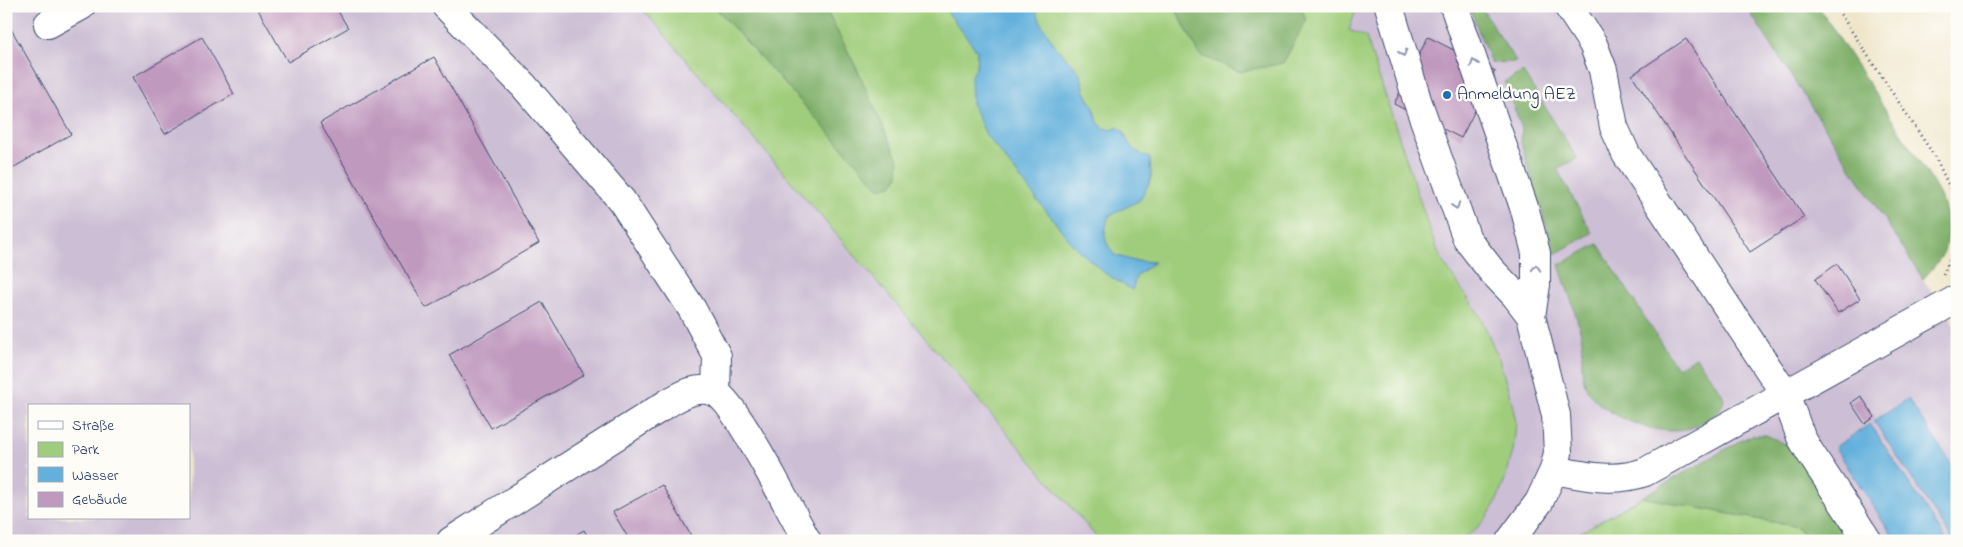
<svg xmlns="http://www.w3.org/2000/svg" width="1963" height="547" font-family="'Indie Flower',sans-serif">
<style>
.industrial{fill:#ccbed4;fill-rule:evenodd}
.green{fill:#a0cd7b;stroke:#5e7e6c}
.forest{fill:#80b06b;stroke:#4e7064}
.water{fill:#62b0dc;stroke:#3e709d}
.building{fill:#c099bf}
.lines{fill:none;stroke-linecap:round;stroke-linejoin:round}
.minor-casing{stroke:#3b4a6e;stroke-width:30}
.path{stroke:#3b4a6e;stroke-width:3;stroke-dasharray:1 4;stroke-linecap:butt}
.minor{stroke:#fff;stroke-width:28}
.oneway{stroke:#8d97ae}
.poi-dot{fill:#1f6fb2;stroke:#fdfcf7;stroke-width:2}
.labels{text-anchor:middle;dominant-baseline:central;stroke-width:5;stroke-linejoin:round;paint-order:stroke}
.poi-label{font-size:18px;fill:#1b2f5e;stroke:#fdfcf7;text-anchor:start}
</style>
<rect width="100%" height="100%" fill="#fdfcf7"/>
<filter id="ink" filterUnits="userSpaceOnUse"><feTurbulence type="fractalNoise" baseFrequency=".02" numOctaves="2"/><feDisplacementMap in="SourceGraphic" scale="10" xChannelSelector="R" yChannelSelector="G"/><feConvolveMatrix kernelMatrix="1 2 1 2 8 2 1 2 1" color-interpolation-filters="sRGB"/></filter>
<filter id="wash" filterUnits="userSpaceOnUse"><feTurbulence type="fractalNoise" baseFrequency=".0096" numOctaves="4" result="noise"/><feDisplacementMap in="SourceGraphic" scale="20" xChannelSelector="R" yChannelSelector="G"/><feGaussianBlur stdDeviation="1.12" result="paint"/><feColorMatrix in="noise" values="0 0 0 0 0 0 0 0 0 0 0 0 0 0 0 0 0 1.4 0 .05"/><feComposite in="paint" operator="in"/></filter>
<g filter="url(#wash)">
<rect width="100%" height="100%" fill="#efe5c9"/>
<path class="industrial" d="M6 6H640L1100 541H6ZM29 406H189V518H29Z
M1355 6H1746L1923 279 1957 328V541H1807L1798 527 1642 497 1566 541H1459L1475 530 1487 517 1496 502 1513 451 1461 287 1442 261 1430 231 1366 37 1349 30 1356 10Z"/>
<path class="green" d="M640 6H714L879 187 857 69 824 6H943L977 50 976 69 1037 201 1137 275 1153 262 1134 261 1114 255C1103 239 1103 235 1108 216L1140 200 1151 179 1150 159C1137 153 1127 146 1124 132L1118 128 1112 130 1104 128 1098 123 1094 108 1085 92 1080 73 1056 47 1042 25 1034 6H1174L1200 55 1306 21 1301 6H1355L1356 10 1349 30 1366 37 1430 231 1442 261 1479 314 1499 359 1512 403 1516 423 1513 451 1505 480 1496 502 1487 517 1475 530 1459 541H1417L1414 538 1410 541H1100Z
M1642 497 1798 527 1807 541H1566Z"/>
<path class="forest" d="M714 6H824L857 69 899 162 898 177 892 185 879 188Z
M1174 6H1301L1306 21 1283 63 1240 72 1200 55Z
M1469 6H1485L1482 9 1516 62 1491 63Z
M1746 6H1818L1925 170C1941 195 1956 221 1944 251 1940 261 1930 271 1923 279Z
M1523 72 1577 158 1557 169 1592 233 1555 254 1521 143 1522 128 1504 82Z
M1598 244 1677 368 1696 357 1722 393 1724 400C1720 417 1699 426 1683 430 1656 436 1597 414 1586 387 1578 367 1585 352 1581 334 1576 311 1566 287 1559 265Z
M1753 435H1766L1790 446 1853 541H1807L1798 527 1642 497 1742 440Z"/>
<path class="water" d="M943 6H1034L1042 25 1056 47 1080 73 1085 92 1094 108 1098 123 1104 128 1112 130 1118 127 1124 132C1127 146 1137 153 1150 158L1151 179 1140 200 1109 216C1103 235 1103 239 1114 255L1134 261 1154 262 1137 275 1132 290 1106 274 1074 246 986 135 972 103 971 76 976 69 977 51Z
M1908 399 1957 472V541H1953L1874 421Z
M1870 424 1947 541H1896L1835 447Z"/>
<g id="blocks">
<path class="building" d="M256 6H335L348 28 288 62Z
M6 20 71 134 6 172Z
M202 37 234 94 165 134 133 77Z
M1428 37 1495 71 1461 138 1394 104Z
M1686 39 1804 217 1750 252 1632 75Z
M434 57 539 243 426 308 320 123Z
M1837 264 1860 299 1838 313 1815 279Z
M542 302 584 375 491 428 449 355Z
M1861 396 1875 417 1865 424 1851 403Z
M662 485 694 541H630L613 512Z
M584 530 590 541H565Z"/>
</g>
</g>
<g filter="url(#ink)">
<use href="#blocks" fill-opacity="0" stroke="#3b4a6e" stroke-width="1"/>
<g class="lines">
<defs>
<path id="minor" d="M446 6 524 86 622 201 692 309 717 356 716 392
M1389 6 1417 100 1467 239 1491 270 1515 295 1531 316
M1454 6 1525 210 1536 253V285L1531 316 1556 415 1558 453 1554 470 1539 502 1510 541
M1568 6 1593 44 1603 70 1614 127 1626 154 1785 394 1801 437 1809 451 1868 541
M48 24 81 6
M1554 470C1585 476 1614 483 1645 472L1957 299
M451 541 668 403C682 395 698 385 714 392 735 400 793 516 807 541"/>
</defs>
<use href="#minor" class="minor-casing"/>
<path class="path" d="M1835 6 1935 157 1951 190 1957 213
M1943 275 1957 244"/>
<use href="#minor" class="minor"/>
</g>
<defs><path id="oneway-chevron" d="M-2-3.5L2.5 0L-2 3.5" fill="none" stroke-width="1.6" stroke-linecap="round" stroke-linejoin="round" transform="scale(1.25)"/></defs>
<g class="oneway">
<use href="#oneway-chevron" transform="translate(1403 53) rotate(73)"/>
<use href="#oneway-chevron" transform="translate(1474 63) rotate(-109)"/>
<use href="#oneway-chevron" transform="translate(1456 206) rotate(70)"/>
<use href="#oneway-chevron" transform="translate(1536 268) rotate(-89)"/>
</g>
</g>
<circle class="poi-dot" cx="1447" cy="95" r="5"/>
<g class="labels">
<g class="poi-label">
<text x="1457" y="95">Anmeldung AEZ</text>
</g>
</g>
<rect width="1963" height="547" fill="none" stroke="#fdfcf7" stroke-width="25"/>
<rect x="28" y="404" width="162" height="115" fill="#fdfcf7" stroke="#a3aaba"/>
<rect x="38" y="421" width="25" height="8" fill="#ffffff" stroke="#a3aaba"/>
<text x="72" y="430" font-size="15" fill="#1b2f5e">Straße</text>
<rect x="38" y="442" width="25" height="15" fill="#a0cd7b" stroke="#a3aaba"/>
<text x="72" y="454" font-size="15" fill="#1b2f5e">Park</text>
<rect x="38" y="467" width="25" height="15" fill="#62b0dc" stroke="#a3aaba"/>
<text x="72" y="480" font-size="15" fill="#1b2f5e">Wasser</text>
<rect x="38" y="492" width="25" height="15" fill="#c099bf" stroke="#a3aaba"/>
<text x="72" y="504" font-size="15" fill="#1b2f5e">Gebäude</text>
</svg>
